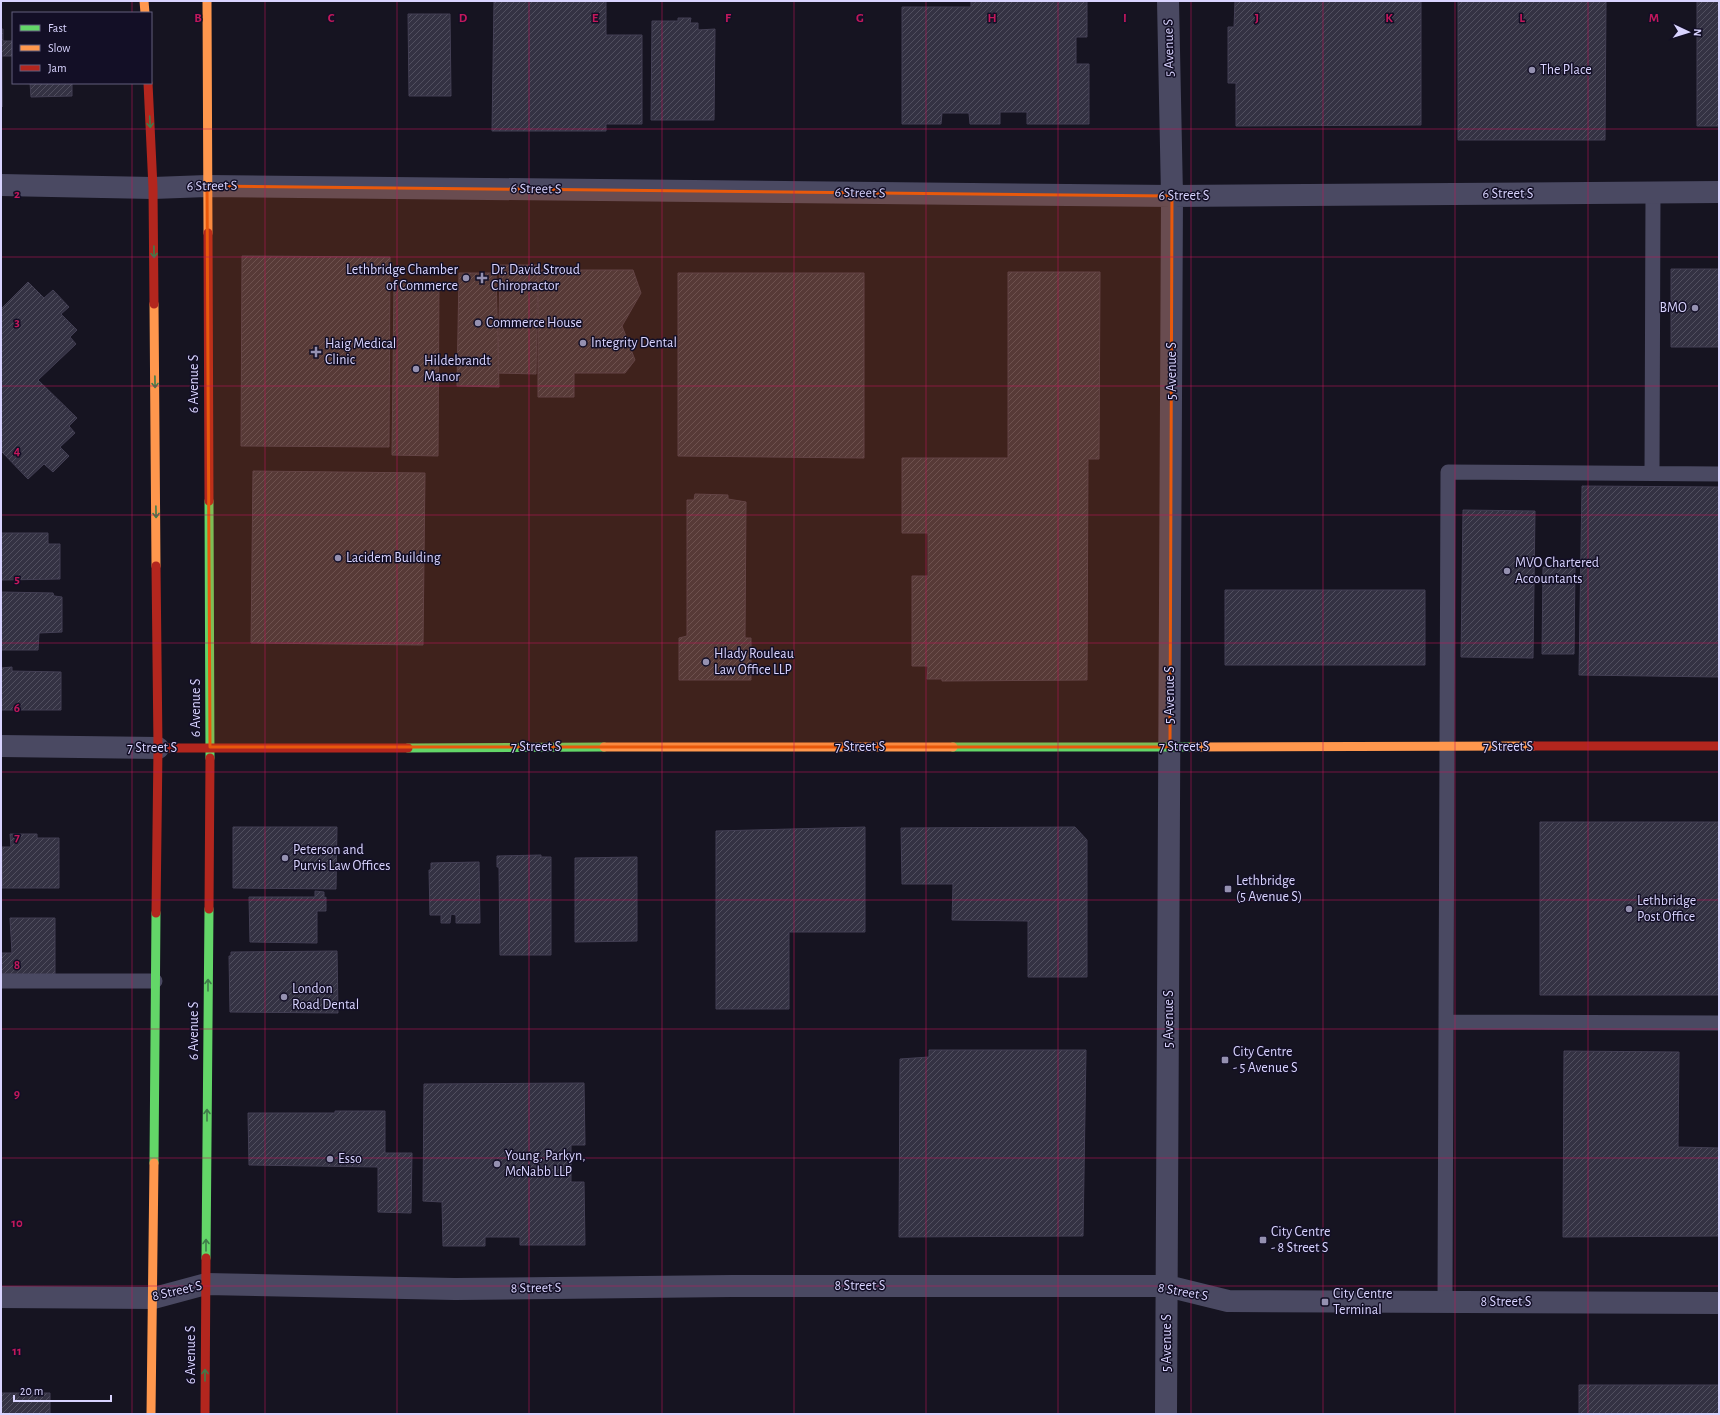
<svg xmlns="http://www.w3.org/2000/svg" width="1720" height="1415" font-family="'Alegreya Sans',sans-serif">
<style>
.building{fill:url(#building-hatch);stroke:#433f54}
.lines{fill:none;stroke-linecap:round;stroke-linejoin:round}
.lane{stroke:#4a4962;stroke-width:15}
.street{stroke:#4a4962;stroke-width:22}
.fast{stroke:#63d668;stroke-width:9}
.slow{stroke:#ff974d;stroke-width:9}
.jam{stroke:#b3261e;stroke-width:9}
.oneway{stroke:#3f7c4a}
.marked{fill:#e8590c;fill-opacity:0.2;stroke:#e8590c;stroke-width:3;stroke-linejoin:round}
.grid{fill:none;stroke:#c2185b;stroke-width:1;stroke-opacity:0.55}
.poi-dot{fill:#9591b1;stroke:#130f26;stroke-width:1.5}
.labels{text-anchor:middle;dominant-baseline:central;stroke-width:3;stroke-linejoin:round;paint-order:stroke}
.street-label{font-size:14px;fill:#d9d4ff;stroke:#130f26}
.poi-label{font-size:14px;fill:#d9d4ff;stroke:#130f26;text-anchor:start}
.grid-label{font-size:13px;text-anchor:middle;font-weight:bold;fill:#c2185b;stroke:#130f26;stroke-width:3;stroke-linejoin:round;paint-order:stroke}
</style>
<defs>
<pattern id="building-hatch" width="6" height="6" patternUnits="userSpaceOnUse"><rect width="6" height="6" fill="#343243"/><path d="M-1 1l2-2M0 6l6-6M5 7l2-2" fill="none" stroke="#514f5f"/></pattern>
</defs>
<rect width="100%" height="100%" fill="#161421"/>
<path class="building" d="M494 1H606V35H642V124H606V131H492Z
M971 1H1087V37H1076V64H1089V124H1027V112H1000V124H970L969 113H942L941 124H902V7H971Z
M1235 1H1421V125L1236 126V83H1228V27H1234Z
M1458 1H1606L1605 140H1458Z
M1697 1H1719V126H1697Z
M408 14H450L451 96H409Z
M678 18H691L690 23H698V30L715 29 714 120H651L652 21H678Z
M1 29H3V41H13V56H2V107Z
M30 83H72V96L31 97Z
M242 256 390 257 389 447 241 446Z
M500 265H538L536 374 498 373Z
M1671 269H1719V347H1671Z
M538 270H633L641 293 622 326 635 360 625 373H574V397H538Z
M1008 272H1100L1099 459H1088L1087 680 942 681V679H927L928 666H912V576H928V533H902V458H1008Z
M459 273H496L499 387 457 386Z
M678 273H864V458L678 456Z
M28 282 44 298 53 290 69 307 61 314 77 330 70 337 76 344 38 380 77 418 69 426 75 433 60 447 69 456 53 472 44 464 28 479 1 451V309Z
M394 282 439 283 438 456 392 455Z
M253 471 425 473 423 645 251 643Z
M1582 486 1719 487V677L1579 675Z
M695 494 728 495V499L746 502 745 638H751V680H679V638L687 636V500H694Z
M1463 510 1535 511 1533 658 1461 657Z
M1 533H48V544H60V579L1 580Z
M1543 567H1575L1574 654H1542Z
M1225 590H1425V665H1225Z
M1 592 53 593 54 596 62 597V632L39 633 38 650H1Z
M12 667V671L61 672V710H1V668Z
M1540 822H1719V995H1540Z
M233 827H337L336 889 233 888Z
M865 827V932H789V1009H716V831Z
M1075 827 1087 840V977H1028V921L952 920 953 884H902L901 828Z
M10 834H37V838H59V888H2V847H11Z
M541 855V857H551V955H500L499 867H497V856Z
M637 857V941L575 942V858Z
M479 862 480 923H456V915L451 914 450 923H441V915H430L429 870H431V863Z
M315 891 324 892V898L326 897V911H317V943L250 942 249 897H315Z
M10 918H55V975L1 974V953H12Z
M337 951 338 1013 230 1012 229 956H231V952Z
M929 1050H1086L1083 1236 899 1237 900 1059 929 1057Z
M1564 1051 1679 1052 1678 1147 1719 1148V1236L1563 1237Z
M584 1083 585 1145H571V1182H584L585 1245H520V1237H485V1246H443L442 1202 423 1201 424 1084Z
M335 1111H385V1153H412L411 1213 378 1212V1167L249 1165 248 1113H335Z
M1579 1385H1719V1414H1579Z
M1 1393H50V1414H1Z"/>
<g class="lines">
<path class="lane" d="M1652 473 1653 193
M1 981H155
M1446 1022 1719 1023
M1445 1302 1448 472 1719 474"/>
<path class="street" d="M1 185 153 188 207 186 1172 196 1719 192
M1 746 158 748
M1 1297 154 1298 206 1284 455 1289 731 1286H1167L1228 1301 1719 1303
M1166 1414 1172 196 1168 1"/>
<path class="fast" d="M209 501 210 758
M953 747H1192
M408 748 604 747
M154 1163 156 913
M206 1258 209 909"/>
<path class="slow" d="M144 1 145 13
M207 1 208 233
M154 304 156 566
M604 747H953
M1192 747 1533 746
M151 1414 154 1163"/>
<path class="jam" d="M148 83 153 188 154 304
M208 233 209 501
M1533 746H1719
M158 748H408
M209 909 210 758
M156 913 158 748 156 566
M205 1414 206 1258"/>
</g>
<defs><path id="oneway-shaft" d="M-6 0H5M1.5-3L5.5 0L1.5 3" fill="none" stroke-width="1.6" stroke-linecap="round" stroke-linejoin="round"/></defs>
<g class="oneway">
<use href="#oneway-shaft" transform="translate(150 122) rotate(87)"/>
<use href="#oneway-shaft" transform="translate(154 252) rotate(89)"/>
<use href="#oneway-shaft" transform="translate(155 382) rotate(89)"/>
<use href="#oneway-shaft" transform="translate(156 512) rotate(89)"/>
<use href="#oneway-shaft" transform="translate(208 985) rotate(-90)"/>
<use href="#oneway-shaft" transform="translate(207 1115) rotate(-90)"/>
<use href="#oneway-shaft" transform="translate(206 1245) rotate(-90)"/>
<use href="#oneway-shaft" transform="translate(205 1375) rotate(-90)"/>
</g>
<path class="marked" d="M207 186 1172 196 1170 747H210Z"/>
<path class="grid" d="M132 1V13M265 1V1414M397 1V1414M529 1V1414M662 1V1414M794 1V1414M926 1V1414M1058 1V1414M1191 1V1414M1323 1V1414M1455 1V1414M1588 1V1414M132 83V1414M1 129H1719M1 257H1719M1 386H1719M1 515H1719M1 643H1719M1 772H1719M1 900H1719M1 1029H1719M1 1158H1719M1 1286H1719"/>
<g class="poi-dot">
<circle cx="1532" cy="70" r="4"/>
<circle cx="466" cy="278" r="4"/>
<path d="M480 272h4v4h4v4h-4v4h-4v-4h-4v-4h4z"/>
<circle cx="1695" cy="308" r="4"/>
<circle cx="478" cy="323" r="4"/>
<circle cx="583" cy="343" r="4"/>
<path d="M314 346h4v4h4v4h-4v4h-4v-4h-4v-4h4z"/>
<circle cx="416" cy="369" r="4"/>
<circle cx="338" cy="558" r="4"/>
<circle cx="1507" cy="571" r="4"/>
<circle cx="706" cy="662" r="4"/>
<circle cx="285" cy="858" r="4"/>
<rect x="1224" y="885" width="8" height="8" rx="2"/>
<circle cx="1629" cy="909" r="4"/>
<circle cx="284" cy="997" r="4"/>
<rect x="1221" y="1056" width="8" height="8" rx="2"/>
<circle cx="330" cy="1159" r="4"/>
<circle cx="497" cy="1164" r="4"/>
<rect x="1259" y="1236" width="8" height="8" rx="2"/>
<rect x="1321" y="1298" width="8" height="8" rx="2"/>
</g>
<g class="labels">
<g class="street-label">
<text transform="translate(1169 48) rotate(-91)">5 Avenue S</text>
<text transform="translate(212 186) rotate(-1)">6 Street S</text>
<text transform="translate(536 189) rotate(1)">6 Street S</text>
<text transform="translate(860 193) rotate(1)">6 Street S</text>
<text x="1508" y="194">6 Street S</text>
<text x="1184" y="196">6 Street S</text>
<text transform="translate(1172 371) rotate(-90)">5 Avenue S</text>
<text transform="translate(194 384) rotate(-90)">6 Avenue S</text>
<text transform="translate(1170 695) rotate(-90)">5 Avenue S</text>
<text transform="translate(196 708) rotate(-90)">6 Avenue S</text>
<text x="536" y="747">7 Street S</text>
<text x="860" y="747">7 Street S</text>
<text x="1184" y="747">7 Street S</text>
<text x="1508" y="747">7 Street S</text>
<text x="152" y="748">7 Street S</text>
<text transform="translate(1169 1019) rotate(-90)">5 Avenue S</text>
<text transform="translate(194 1031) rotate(-90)">6 Avenue S</text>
<text x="860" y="1286">8 Street S</text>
<text transform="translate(536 1288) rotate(-1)">8 Street S</text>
<text transform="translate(177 1291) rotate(-13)">8 Street S</text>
<text transform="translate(1183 1292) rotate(10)">8 Street S</text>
<text x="1506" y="1302">8 Street S</text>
<text transform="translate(1167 1343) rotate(-90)">5 Avenue S</text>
<text transform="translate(191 1355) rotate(-90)">6 Avenue S</text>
</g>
<g class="poi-label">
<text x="1540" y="70">The Place</text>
<text x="458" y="270" text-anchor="end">Lethbridge Chamber<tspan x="458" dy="16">of Commerce</tspan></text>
<text x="491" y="270">Dr. David Stroud<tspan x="491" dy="16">Chiropractor</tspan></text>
<text x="1687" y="308" text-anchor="end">BMO</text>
<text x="486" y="323">Commerce House</text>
<text x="591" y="343">Integrity Dental</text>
<text x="325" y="344">Haig Medical<tspan x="325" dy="16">Clinic</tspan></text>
<text x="424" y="361">Hildebrandt<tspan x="424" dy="16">Manor</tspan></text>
<text x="346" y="558">Lacidem Building</text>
<text x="1515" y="563">MVO Chartered<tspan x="1515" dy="16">Accountants</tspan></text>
<text x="714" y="654">Hlady Rouleau<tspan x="714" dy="16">Law Office LLP</tspan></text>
<text x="293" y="850">Peterson and<tspan x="293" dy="16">Purvis Law Offices</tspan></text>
<text x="1236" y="881">Lethbridge<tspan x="1236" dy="16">(5 Avenue S)</tspan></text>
<text x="1637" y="901">Lethbridge<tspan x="1637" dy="16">Post Office</tspan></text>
<text x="292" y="989">London<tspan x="292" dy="16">Road Dental</tspan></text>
<text x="1233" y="1052">City Centre<tspan x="1233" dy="16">- 5 Avenue S</tspan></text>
<text x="505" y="1156">Young, Parkyn,<tspan x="505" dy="16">McNabb LLP</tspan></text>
<text x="338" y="1159">Esso</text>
<text x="1271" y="1232">City Centre<tspan x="1271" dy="16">- 8 Street S</tspan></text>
<text x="1333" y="1294">City Centre<tspan x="1333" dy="16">Terminal</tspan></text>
</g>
</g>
<g class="grid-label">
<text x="198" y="22">B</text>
<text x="331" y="22">C</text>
<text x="463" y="22">D</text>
<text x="595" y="22">E</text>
<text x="728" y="22">F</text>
<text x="860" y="22">G</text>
<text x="992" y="22">H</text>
<text x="1125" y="22">I</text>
<text x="1257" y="22">J</text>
<text x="1389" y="22">K</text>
<text x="1522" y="22">L</text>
<text x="1654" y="22">M</text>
<text x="17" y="198">2</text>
<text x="17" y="326">3</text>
<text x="17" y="455">4</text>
<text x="17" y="583">5</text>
<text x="17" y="712">6</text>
<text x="17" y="841">7</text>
<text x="17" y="969">8</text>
<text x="17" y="1098">9</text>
<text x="17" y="1227">10</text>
<text x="17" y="1355">11</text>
</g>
<rect width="1720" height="1415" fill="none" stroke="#d9d4ff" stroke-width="4"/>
<rect x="12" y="12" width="140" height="72" fill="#130f26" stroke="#625e7d"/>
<rect x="20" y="25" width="20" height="6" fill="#63d668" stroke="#625e7d"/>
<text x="48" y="32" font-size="12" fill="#d9d4ff">Fast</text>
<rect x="20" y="45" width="20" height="6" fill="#ff974d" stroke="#625e7d"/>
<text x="48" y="52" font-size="12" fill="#d9d4ff">Slow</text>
<rect x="20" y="65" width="20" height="6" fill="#b3261e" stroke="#625e7d"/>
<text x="48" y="72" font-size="12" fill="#d9d4ff">Jam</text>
<g transform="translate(1688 32) rotate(94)" stroke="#130f26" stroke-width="3" paint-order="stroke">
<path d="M0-3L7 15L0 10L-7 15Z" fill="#d9d4ff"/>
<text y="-6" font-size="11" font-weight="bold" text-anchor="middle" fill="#d9d4ff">N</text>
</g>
<path d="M14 1395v6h97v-6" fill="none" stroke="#d9d4ff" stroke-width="2"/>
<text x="20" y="1395" font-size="12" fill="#d9d4ff" stroke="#130f26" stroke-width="3" paint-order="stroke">20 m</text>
</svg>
